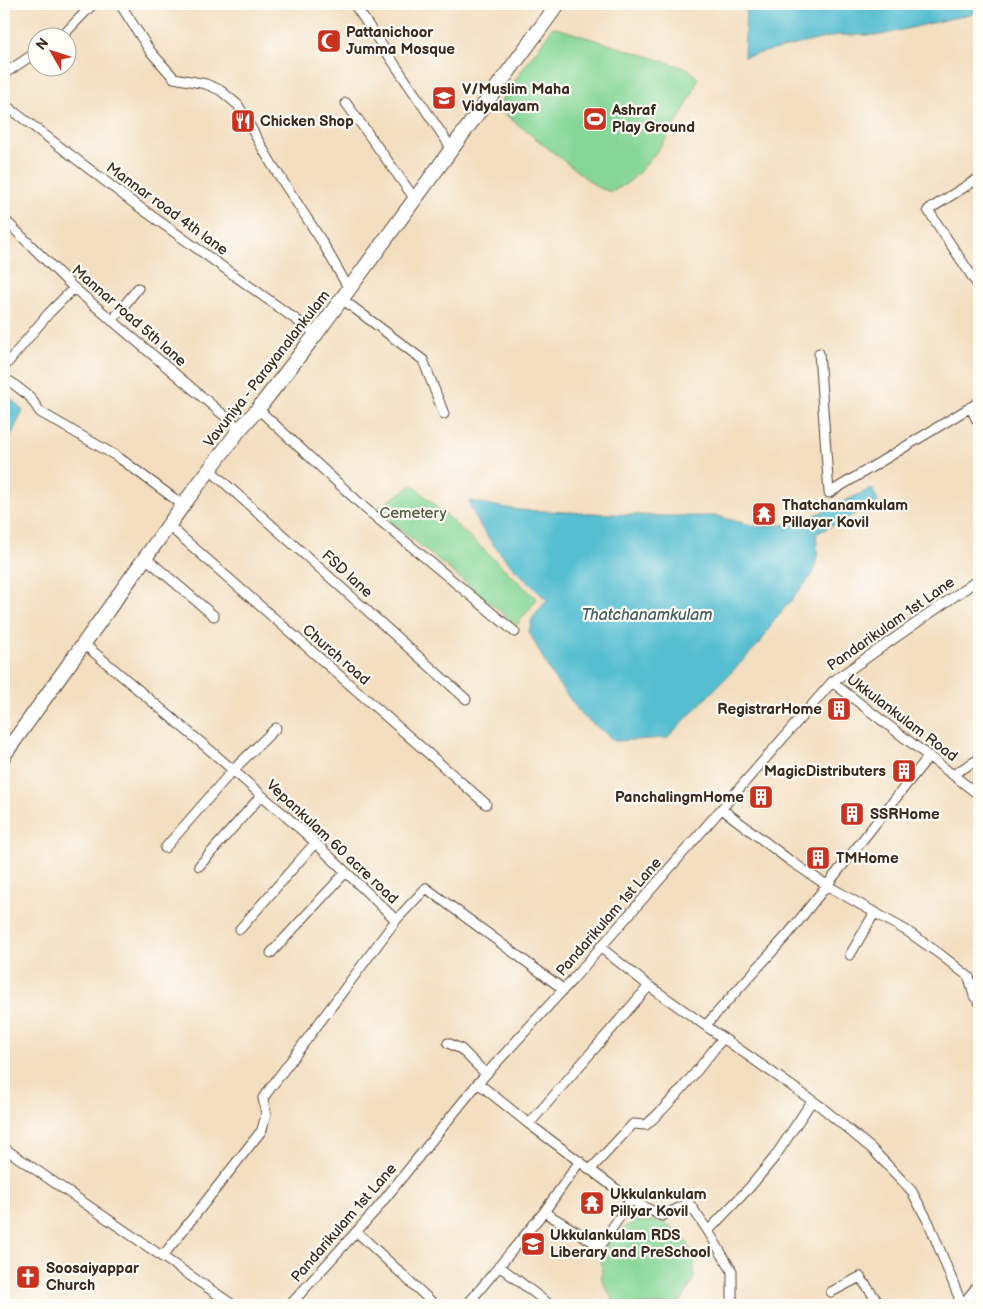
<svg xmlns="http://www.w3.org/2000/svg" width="983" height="1309" font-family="'Balsamiq Sans',sans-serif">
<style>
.green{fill:#85d697;stroke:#60805a}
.water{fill:#54bed0;stroke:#487477}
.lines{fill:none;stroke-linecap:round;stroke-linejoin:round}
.minor-casing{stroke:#574536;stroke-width:11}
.highway-casing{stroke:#574536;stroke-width:16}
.minor{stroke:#fff;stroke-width:9}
.highway{stroke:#fff;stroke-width:14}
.labels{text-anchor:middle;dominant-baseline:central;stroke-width:4.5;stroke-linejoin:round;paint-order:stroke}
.poi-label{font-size:15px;font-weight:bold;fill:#3b2a1e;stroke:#fdfcf7;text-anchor:start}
.street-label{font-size:15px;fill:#3b2a1e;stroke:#fdfcf7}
.park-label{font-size:15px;fill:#515e42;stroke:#fdfcf7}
.water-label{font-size:16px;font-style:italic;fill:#445e5c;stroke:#fdfcf7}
</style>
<rect width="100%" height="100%" fill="#fdfcf7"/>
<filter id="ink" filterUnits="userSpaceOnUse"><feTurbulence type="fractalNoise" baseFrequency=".02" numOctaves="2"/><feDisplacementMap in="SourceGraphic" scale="10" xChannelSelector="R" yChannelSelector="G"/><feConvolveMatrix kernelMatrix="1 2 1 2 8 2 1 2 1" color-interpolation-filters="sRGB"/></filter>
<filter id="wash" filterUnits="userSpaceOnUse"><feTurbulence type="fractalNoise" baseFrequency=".0096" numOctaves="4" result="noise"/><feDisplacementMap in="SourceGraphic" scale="20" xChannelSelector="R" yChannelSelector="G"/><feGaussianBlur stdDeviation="1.12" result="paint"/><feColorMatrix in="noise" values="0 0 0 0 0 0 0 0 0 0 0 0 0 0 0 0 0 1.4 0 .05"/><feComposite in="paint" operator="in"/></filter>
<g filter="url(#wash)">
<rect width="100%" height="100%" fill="#f3dec0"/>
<path class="green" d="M553 27 689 69 698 79C688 109 655 159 631 180 626 185 618 188 611 192L597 187 496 107Z
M413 485 537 599 517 625 376 509Z
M635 1221H660L681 1233 694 1254V1279L682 1300 674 1305H621L614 1302 602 1280 601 1256 614 1234Z"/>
<path class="water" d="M746 4H979V12L881 35H838L744 57Z
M4 391 23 411 4 450Z
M872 488 878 502 816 534 818 552 813 574 773 622 760 643 667 738 615 741 582 715 553 677 529 632 532 619 547 600C518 572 482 541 469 501L519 510 660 516H717L758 527 783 525 813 516Z"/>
</g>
<g filter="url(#ink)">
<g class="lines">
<defs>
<path id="minor" d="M120 4 150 51 174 78 206 84 220 90 238 105 271 163 321 240 349 289
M354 4 452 149
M58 38 66 32 93 4
M4 74 38 51
M346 103 415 199
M4 104 131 201 316 334
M979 178 928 210 979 287
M4 219 74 288 240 429
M342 299 423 360 444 414
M112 321 138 288
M819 353 829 493 979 402
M4 367 49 313 74 288
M4 381 11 382 30 397 40 412 118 457 183 505
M970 407 979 424
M258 409 366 509 515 632
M210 470 466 699
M169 526 486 804
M146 558 214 616
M84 644 211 751 305 833 396 920 426 888 563 989
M832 682 979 795
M954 774 979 759
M722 809 789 860 828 886 907 931 941 955 969 977 974 996 979 1002
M165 848 233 770 276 728
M199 866 261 796
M240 929 315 843
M600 947 649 986 820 1106 872 1149 911 1190 929 1223 962 1305
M271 953 346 872
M850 955 875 912
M706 1025 789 933 929 756
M448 1043 461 1049 486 1074
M478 1083 529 1124 631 1200 662 1216 689 1203 708 1231 732 1271V1305
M529 1124 649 986
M4 1148 233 1305
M591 1169 633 1124 646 1125C675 1100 699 1068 723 1038
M544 1212 600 1246 631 1200
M708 1231 750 1187 774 1158 812 1101
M357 1232 435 1305
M162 1257 262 1130 266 1114 263 1098 396 920
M499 1266 550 1305
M831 1292 860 1277 880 1305
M290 1305 375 1211 478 1083 573 979 832 682 979 579
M467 1305 544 1212 580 1161
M962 1305 979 1284"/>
<path id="highway" d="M4 755 183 505 240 429 258 409 316 334 558 4"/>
</defs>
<use href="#minor" class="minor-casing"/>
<use href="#highway" class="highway-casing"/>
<use href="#minor" class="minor"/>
<use href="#highway" class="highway"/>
</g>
</g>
<defs>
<symbol id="mosque-square" viewBox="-11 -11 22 22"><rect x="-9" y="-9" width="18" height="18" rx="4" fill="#c8321e" stroke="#fdfcf7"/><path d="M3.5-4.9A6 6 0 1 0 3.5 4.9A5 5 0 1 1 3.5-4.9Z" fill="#fff"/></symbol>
<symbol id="school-square" viewBox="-11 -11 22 22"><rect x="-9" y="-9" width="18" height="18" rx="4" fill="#c8321e" stroke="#fdfcf7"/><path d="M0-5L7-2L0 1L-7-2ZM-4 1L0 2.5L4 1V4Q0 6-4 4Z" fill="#fff"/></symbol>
<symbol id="stadium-square" viewBox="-11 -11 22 22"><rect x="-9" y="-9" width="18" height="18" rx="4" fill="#c8321e" stroke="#fdfcf7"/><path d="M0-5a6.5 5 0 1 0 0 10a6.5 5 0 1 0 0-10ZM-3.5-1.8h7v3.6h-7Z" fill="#fff"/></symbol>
<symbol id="restaurant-square" viewBox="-11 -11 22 22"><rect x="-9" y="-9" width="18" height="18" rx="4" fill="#c8321e" stroke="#fdfcf7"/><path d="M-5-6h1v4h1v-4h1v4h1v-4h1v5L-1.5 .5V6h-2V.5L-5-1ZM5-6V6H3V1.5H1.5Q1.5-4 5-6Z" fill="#fff"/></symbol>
<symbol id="temple-square" viewBox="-11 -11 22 22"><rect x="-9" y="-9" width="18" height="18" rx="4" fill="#c8321e" stroke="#fdfcf7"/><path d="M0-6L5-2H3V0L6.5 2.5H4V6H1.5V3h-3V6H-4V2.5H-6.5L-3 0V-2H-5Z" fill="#fff"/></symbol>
<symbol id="building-square" viewBox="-11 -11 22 22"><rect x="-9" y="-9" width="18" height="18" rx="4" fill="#c8321e" stroke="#fdfcf7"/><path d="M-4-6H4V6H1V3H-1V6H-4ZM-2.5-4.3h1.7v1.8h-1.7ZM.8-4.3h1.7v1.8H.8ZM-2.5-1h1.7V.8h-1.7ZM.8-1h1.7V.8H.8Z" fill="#fff"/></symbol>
<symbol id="church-square" viewBox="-11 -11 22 22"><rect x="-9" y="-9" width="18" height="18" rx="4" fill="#c8321e" stroke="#fdfcf7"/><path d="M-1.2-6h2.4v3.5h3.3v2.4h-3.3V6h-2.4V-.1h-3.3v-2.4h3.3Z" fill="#fff"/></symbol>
</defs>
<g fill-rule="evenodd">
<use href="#mosque-square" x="315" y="27" width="28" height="28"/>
<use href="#school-square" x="430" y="84" width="28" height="28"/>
<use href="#stadium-square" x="581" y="105" width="28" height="28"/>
<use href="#restaurant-square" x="229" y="107" width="28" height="28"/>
<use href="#temple-square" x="750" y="500" width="28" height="28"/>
<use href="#building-square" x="825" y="695" width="28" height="28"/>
<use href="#building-square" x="890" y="757" width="28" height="28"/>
<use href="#building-square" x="747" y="783" width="28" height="28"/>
<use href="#building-square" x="838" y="800" width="28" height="28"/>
<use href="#building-square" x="804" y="844" width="28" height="28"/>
<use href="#temple-square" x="578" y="1189" width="28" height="28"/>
<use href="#school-square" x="519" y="1230" width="28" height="28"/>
<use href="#church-square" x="14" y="1263" width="28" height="28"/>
</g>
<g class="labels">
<g class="poi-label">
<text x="346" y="32">Pattanichoor<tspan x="346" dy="17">Jumma Mosque</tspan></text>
<text x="462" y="89">V/Muslim Maha<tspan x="462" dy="17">Vidyalayam</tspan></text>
<text x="612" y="110">Ashraf<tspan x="612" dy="17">Play Ground</tspan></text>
<text x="260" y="121">Chicken Shop</text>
<text x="782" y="505">Thatchanamkulam<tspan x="782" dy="17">Pillayar Kovil</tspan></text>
<text x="822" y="709" text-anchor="end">RegistrarHome</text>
<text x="886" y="771" text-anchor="end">MagicDistributers</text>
<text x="744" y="797" text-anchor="end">PanchalingmHome</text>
<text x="870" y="814">SSRHome</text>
<text x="836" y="858">TMHome</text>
<text x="610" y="1194">Ukkulankulam<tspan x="610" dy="17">Pillyar Kovil</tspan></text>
<text x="550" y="1235">Ukkulankulam RDS<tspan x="550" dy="17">Liberary and PreSchool</tspan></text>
<text x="46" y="1268">Soosaiyappar<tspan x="46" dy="17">Church</tspan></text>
</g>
<g class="street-label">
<text transform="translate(167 209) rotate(36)">Mannar road 4th lane</text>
<text transform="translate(129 316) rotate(41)">Mannar road 5th lane</text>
<text transform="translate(267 369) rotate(-52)">Vavuniya - Parayanalankulam</text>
<text transform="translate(347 574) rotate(42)">FSD lane</text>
<text transform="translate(891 624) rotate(-35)">Pandarikulam 1st Lane</text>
<text transform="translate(336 655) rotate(41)">Church road</text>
<text transform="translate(902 718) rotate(37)">Ukkulankulam Road</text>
<text transform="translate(332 842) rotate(43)">Vepankulam 60 acre road</text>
<text transform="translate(609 917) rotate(-49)">Pandarikulam 1st Lane</text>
<text transform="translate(344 1223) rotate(-49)">Pandarikulam 1st Lane</text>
</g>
<g class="park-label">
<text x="413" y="513">Cemetery</text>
</g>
<g class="water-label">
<text x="647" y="615">Thatchanamkulam</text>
</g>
</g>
<rect width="983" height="1309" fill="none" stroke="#fdfcf7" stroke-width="20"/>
<g transform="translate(52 52) rotate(309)"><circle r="24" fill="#fdfcf7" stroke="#afa8a0"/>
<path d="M0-4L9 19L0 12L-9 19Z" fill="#c8321e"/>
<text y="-8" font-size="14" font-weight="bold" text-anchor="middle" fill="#3b2a1e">N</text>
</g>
</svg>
